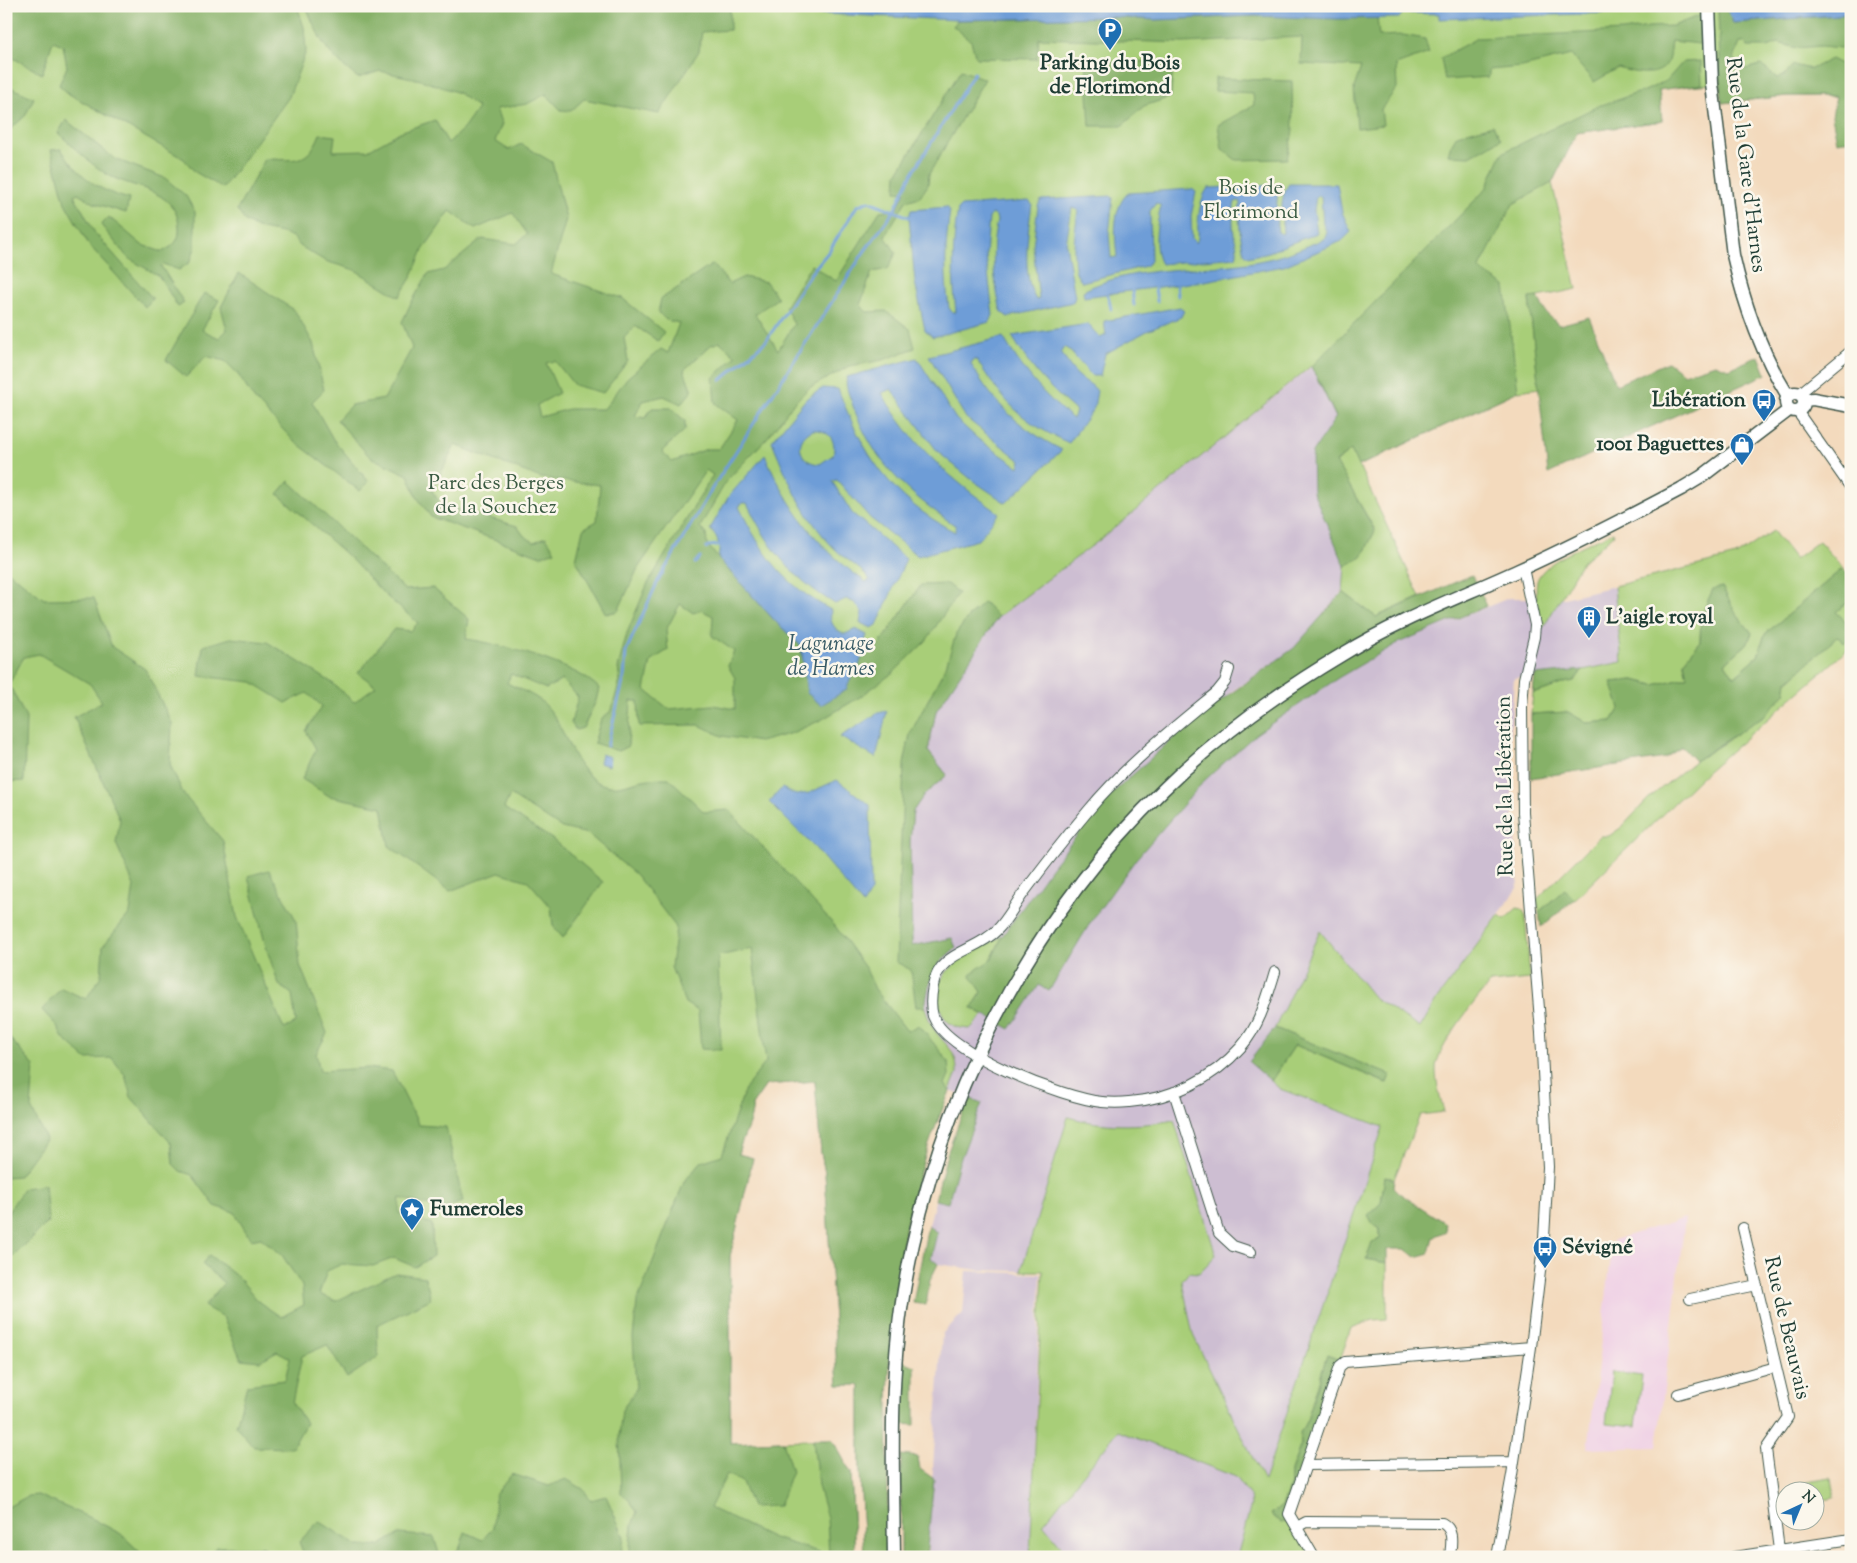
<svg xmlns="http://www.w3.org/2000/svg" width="1857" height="1563" font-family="'Sorts Mill Goudy',serif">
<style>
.built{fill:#efd0e5}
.industrial{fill:#cdbed2}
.green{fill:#a8ce78;stroke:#648656}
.forest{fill:#86b168;stroke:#52774e;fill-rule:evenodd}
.water{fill:#6e9dd7;stroke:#466d86;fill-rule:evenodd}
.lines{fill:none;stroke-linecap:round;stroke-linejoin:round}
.stream{stroke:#6e9dd7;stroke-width:3}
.minor-casing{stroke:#3f5549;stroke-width:12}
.major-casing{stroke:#3f5549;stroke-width:15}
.minor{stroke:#fff;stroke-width:10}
.major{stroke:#fff;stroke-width:12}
.labels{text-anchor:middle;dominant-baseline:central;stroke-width:5;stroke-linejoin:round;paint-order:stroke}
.poi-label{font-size:21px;font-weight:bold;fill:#1f3d34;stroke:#fbf7ec;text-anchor:start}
.street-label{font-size:21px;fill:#1f3d34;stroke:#fbf7ec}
.park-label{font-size:21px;fill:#3a5a42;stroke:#fbf7ec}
.water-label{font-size:22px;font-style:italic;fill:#375a65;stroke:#fbf7ec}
</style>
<rect width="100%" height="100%" fill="#fbf7ec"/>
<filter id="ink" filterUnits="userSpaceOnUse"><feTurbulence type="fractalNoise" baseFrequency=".02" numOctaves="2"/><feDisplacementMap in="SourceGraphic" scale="10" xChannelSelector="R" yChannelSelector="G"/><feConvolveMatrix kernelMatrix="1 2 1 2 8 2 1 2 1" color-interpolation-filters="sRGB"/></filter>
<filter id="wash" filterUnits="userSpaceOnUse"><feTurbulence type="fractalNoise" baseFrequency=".0096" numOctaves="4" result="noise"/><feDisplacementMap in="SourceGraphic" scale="20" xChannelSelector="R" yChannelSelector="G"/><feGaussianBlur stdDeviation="1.12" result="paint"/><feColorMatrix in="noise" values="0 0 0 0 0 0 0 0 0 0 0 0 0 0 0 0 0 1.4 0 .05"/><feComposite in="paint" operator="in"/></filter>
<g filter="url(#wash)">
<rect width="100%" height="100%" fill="#f3dabd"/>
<path class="built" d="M1685 1218 1657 1447 1588 1449 1613 1240Z"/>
<path class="industrial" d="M1312 366 1391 535 1294 648 1227 695 1338 678 1398 643 1509 598H1564L1614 586 1622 662 1583 670 1514 678 1509 750 1518 888 1437 999 1420 1028 1374 998 1320 931 1275 1028 1249 1062 1280 1089 1383 1127 1264 1482 1193 1335 1182 1281 1189 1272 1173 1121 1144 1126H1120L1093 1124 1068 1117 1021 1271 979 1270 938 1264 922 1252 947 1154 968 1098 950 1091 957 1073V1063L952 1050 935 1032 929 1022 912 970 910 841 913 811 924 795 947 775 928 751 936 711 998 617 1101 539Z
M967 1271 1041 1274 1030 1557H927L942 1334 963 1313Z
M1118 1431 1236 1477 1250 1496 1251 1505 1237 1557H1059L1065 1551 1043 1524Z"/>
<path class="green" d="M6 6H1702L1727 9 1733 23 1851 14V96H1787L1722 103 1720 83 1659 89 1662 121 1576 133 1552 183 1577 289 1529 299 1539 388 1518 391 1359 466 1420 597 1376 617 1343 592 1345 566 1362 557 1375 530 1336 463 1351 449 1311 366 1101 539 998 617 936 711 928 751 947 775 924 795 913 811 910 841 912 947 916 1006 925 1007C928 1016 930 1025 936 1032 948 1048 957 1051 957 1073L928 1144 907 1221 895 1298 864 1557 860 1470V1385H838L825 1173 821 1153 815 1081 766 1085 752 1105C754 1120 741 1139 738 1154L753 1158 730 1256V1443L832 1439 851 1473 855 1557H6Z
M1773 531 1795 559 1819 541 1843 568 1765 634 1758 656 1734 677 1725 663 1747 644 1752 633 1737 615 1722 587 1713 590 1701 616 1700 642 1684 662 1687 677 1654 685 1634 680 1612 682 1620 708 1612 721 1587 723 1568 712 1531 714 1533 693C1548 691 1558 683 1574 681L1583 670 1622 662 1614 586 1736 556Z
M1613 532 1614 535 1582 562 1543 628 1540 627C1540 613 1534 595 1537 581 1542 561 1594 541 1613 532Z
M1848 602 1851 604V626L1835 612Z
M1838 636 1844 642 1851 637V646L1837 659 1701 777 1575 899 1565 889 1539 912 1537 899 1600 836H1609L1622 827 1648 799 1695 761 1727 741 1785 693 1787 682Z
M1517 908 1522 909 1525 914 1530 979 1490 983C1477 998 1434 1051 1436 1070 1436 1084 1441 1099 1444 1112L1420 1115 1394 1179 1385 1176 1381 1203 1369 1215 1373 1224 1380 1229V1239L1366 1259 1387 1263V1319L1373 1320 1351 1328 1340 1360 1327 1356 1307 1420 1300 1433 1301 1444 1291 1471V1483L1282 1506 1272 1514 1290 1521 1309 1553 1300 1557H1237L1251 1505 1250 1496 1236 1477 1118 1431 1043 1524 1065 1551 1059 1557H1030L1043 1271H1021L1068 1117C1104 1127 1136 1127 1174 1120L1216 1255 1199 1273 1189 1272 1182 1281 1193 1335 1264 1481 1383 1127 1280 1089 1271 1081 1295 1045 1386 1083 1390 1076 1275 1028 1320 931 1374 998 1420 1028 1437 999 1499 915 1505 919Z
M1003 935 991 960 971 974 982 992 972 1008 984 1015 970 1029C957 1028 948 1026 942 1013 922 968 976 954 1003 935Z
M1612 1372 1642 1376 1636 1426 1606 1423Z
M1831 1478 1834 1498 1815 1501 1814 1490H1796L1795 1484Z"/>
<path class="forest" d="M6 6H297L304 27 306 51 289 97 223 188 195 172 184 159 69 94 59 85 67 67 63 45 53 41 42 74 6 54Z
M306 6H701L730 9V30L702 32 699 51 659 114 584 99 571 111 561 110 546 94 527 104 496 109 502 124 495 141 509 150 521 144 552 162 566 219 551 274 622 298 664 332 658 341 635 326 624 338 628 361 603 393 574 385 555 361 546 363 559 393 537 405 540 417 569 409H604L627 378 661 349 668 353 679 323 666 320 658 312 661 299 713 264 729 284 744 277 766 282 778 298 755 314 778 350 794 324 785 307 811 265 836 281 880 211 897 209 905 192 896 191 897 174 961 70 985 79 929 174 928 185 920 197 906 201 885 236 896 253 888 269 872 272 860 305 867 312 886 311 910 329 915 348 883 360 850 366 809 388 793 404 768 437 727 480 700 527 706 534 707 544 718 558 776 622 801 646 807 693 846 690C850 675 859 667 861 651L878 646 921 585 947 584 958 593 926 641 894 672 860 697 821 720 792 733 760 742 722 736 699 725 639 726 638 701H631L628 746 618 751 594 743 601 719 611 711 620 681 618 668 627 633 647 585 713 475 706 470 638 568 618 611 606 614 576 560 583 529 597 521 600 485 541 478 455 445 432 491 441 504 517 526 524 536 534 542 546 537 555 551 541 556 431 517 417 497 408 475 370 457 337 420 351 405 384 399 412 348 402 322 411 303 428 274 444 270 482 239 516 244 527 234 513 213 475 229 450 211 423 250 411 278 399 297 355 270 325 261 300 246 293 237 282 233 257 228 245 221 237 210 265 159C296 159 307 166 320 134L335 136 333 151 368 150 400 132 435 120 448 143 464 128 478 108 459 93 421 80 380 71 358 78C326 53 321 43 306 6ZM720 342 736 356 713 378 715 403 738 420 719 449H707L672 462 662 451 685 430V421L671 408H652L645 418 635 416 643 401 664 396 681 404 692 391 684 370 711 345ZM680 604 693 613 701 610 713 616 712 636 734 651 728 666 735 678V709L713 705 669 709 645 690 651 661 668 650 666 630Z
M1718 9H1727L1733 23 1851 14V49L1821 46 1797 48 1778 43 1768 47H1748L1745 42H1740L1734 59 1745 69 1761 65 1777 78 1784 76 1793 65 1811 69 1831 59 1845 66 1851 65V140L1837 142 1832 116 1836 96H1787L1722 103Z
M1703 14V36L1700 44 1671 41C1670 47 1670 55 1668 61 1661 80 1632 72 1618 68L1594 82 1571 55 1522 67 1489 70V77L1445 80 1441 58 1477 38 1623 31 1649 27 1673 26Z
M1254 16 1377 18 1379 36 1403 35 1425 39 1429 53 1396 65 1397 88 1381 109 1383 125 1357 128 1354 88 1361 67 1301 64 1302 37 1183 43 1039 38 1037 59 976 58 971 41 953 26 958 20 1113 17 1155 20Z
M1086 60 1173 62 1171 97 1144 106 1122 126H1090Z
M1701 61 1702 84 1659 90 1662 121 1577 133 1552 183 1513 204 1479 269 1505 286 1518 391 1358 466 1351 450 1336 462 1375 531 1362 557 1345 566 1313 492 1312 453 1336 417 1312 366 1486 189 1502 153 1598 106 1647 90 1667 80 1683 62Z
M1215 78 1292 81 1293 131 1287 159 1236 160 1222 149 1218 125 1254 105 1253 93 1215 91Z
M6 85 34 98 25 116 6 133V114L9 110 6 108Z
M66 120 115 159 165 178 186 196 195 212V248L190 262 179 270 163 264 161 266 184 303 178 307 159 276 128 258 101 225 109 217 142 245 162 252C175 245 180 241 179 226 176 187 129 189 105 173 88 162 73 146 58 133Z
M1493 125 1501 139 1470 156 1448 155 1451 145 1457 135Z
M61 149C80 177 97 190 129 199L126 213 94 203 78 193 74 195 95 233 153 299 145 307 89 245 65 203 51 150Z
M239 273 295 311 313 343 324 390 312 402 333 439 369 482 360 491 294 441 254 399 237 373 225 361 206 356 186 377 166 360 204 293 219 300 202 330 219 338 227 330 221 307Z
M1538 297 1546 313 1559 325 1589 317 1616 385 1668 362 1684 374 1715 364 1729 369 1759 356 1766 374 1548 474 1529 298Z
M289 481 405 590 433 588 469 619 466 639C498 643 577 665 599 688L596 701 583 728 576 730 571 723 578 697 562 680 546 689 511 674 507 683C521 690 539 696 549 709 568 732 575 780 609 786 623 788 635 780 650 779 656 778 663 778 669 778L704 812 729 810 835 926 866 969 875 989 907 1031 919 1025 948 1061 949 1075 945 1084 950 1091C932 1133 917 1175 907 1220 883 1331 888 1445 888 1557H864L860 1470V1385H838L825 1173 821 1153 815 1081 766 1085 752 1105C754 1120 741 1139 738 1154L753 1158 730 1256V1443L783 1441 792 1471 779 1506 752 1507 742 1482 727 1474 710 1508 773 1538 829 1555 827 1518 818 1486 813 1439H832L851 1473 855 1557H629L632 1525 637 1512 630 1501 621 1493 619 1436 622 1410 636 1389 633 1337 637 1302 684 1182 701 1162 722 1155 745 1089 766 1062 752 949 718 956 721 1050 701 1049 698 1011 685 1003 671 967 676 927 636 875 588 834 562 828 510 795 504 808 552 839 603 882 563 938 553 926 551 907 528 881 499 872 450 891 389 846 382 807 329 796 302 779 316 749 306 731 322 706 307 693 286 703 252 682 199 676 203 646 231 638 267 642 331 682 354 702 376 686 358 673 394 629 410 631 418 623 385 595 350 558 278 494Z
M1843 568 1851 577V604L1848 602 1836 612 1851 626V637L1844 643 1838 636 1787 682 1785 693 1765 715 1695 761 1682 747 1665 758 1531 778V714L1568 712 1587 723 1612 721 1620 708 1611 682 1634 680 1654 685 1687 677 1684 662 1700 642 1701 616 1713 589 1722 587 1737 615 1752 633 1747 644 1725 663 1734 677 1758 656 1765 634Z
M6 570 44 599 94 598 112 647 145 669 172 723 170 765 184 795 223 841 237 917 284 1029 296 1023 292 994 279 985 266 947 248 876 269 870 296 920 300 965 327 1033 316 1054 320 1071 368 1068 392 1071 419 1125 446 1127 463 1202 441 1209 400 1198 399 1213 432 1224 433 1256 415 1267 394 1258 373 1266 342 1264 327 1271 319 1294 336 1301 396 1273 425 1277 431 1299 377 1325 378 1357 347 1378 327 1345 302 1356 292 1403 306 1423 292 1448 254 1447 236 1426 247 1385 285 1380 290 1358 277 1351 260 1361 241 1359 223 1317 204 1306 224 1283 202 1264 209 1255 239 1278 259 1302 281 1317 304 1305 302 1286 282 1255 261 1238 251 1240 234 1212 215 1206 192 1175 180 1171 173 1164 171 1143 131 1097 125 1075 112 1058 86 1059 63 1038 56 1025 42 1010 61 988 86 999 101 976 103 946 130 913 134 886 116 843 120 820 74 717 102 702 90 684 39 654 24 657 9 684 26 718 24 781 6 782Z
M1472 575 1487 606 1398 643 1338 678 1256 734 1205 780 1136 859 1092 920 1049 991 1039 985 1010 1029 972 1008 982 992 970 974 991 960 1003 935 1051 868 1094 814 1118 788 1190 723 1294 648 1343 592 1376 617Z
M984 602 998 617 936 711 928 751 947 775 924 795 913 811 910 841 912 946 952 938 956 948C932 966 930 979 925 1007H916L911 970 896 962 904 764 910 734 946 666 956 634 969 616Z
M1583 670 1574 681C1558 683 1548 691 1533 693L1535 675Z
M1565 889 1575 899 1541 927 1539 912Z
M1275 1028 1390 1075 1387 1083 1295 1045 1271 1081 1249 1062Z
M6 1034 34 1066 31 1108 46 1139 19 1176 6 1177Z
M968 1098 982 1103 959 1163 948 1203 935 1200 947 1154Z
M1385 1176 1394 1179 1393 1187 1399 1193 1445 1223 1446 1231 1433 1237 1429 1253 1415 1257 1405 1249H1387V1263L1366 1259 1372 1242 1380 1239V1229L1373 1224 1368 1215 1381 1203Z
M45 1185 48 1222 6 1264V1215L24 1188Z
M928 1225 937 1233 931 1258 938 1264 930 1280 926 1305 913 1303Z
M1327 1355 1340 1360 1290 1521 1281 1523 1271 1514 1282 1506 1291 1483V1471L1301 1444 1300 1433 1307 1420Z
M903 1361 915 1366V1425L901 1424Z
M901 1455 918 1457 920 1469 934 1479 926 1557H901Z
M512 1474 549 1486 566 1479 583 1489 591 1500 606 1496 624 1537 621 1557H451L460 1547 465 1532 482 1540 493 1528 495 1495Z
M38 1495 95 1520 121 1534 145 1557H6V1508L28 1496Z
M319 1521 358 1546H379L399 1534 434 1537 440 1557H305L299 1542Z
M216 1547H264L273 1557H208Z"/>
<path class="water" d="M701 6H1851V14L1733 23 1727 9 1439 19V14L1403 13 1399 18 1337 19 1254 16 1155 20 1113 17 958 20 756 11Z
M1289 184H1337L1342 212 1351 232 1342 241 1284 266 1205 281 1084 297 1083 291C1134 264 1204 272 1259 261 1282 257 1303 248 1324 239L1327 233 1323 224 1321 196H1316L1314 210 1317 233 1269 252 1248 257 1244 253C1240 236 1238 220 1240 202L1238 201 1235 202C1233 212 1232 223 1234 234 1235 242 1239 249 1236 257L1161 264C1152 249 1157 221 1161 206L1156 203 1150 211 1151 261 1146 266 1082 282C1068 271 1076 226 1078 210L1072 208 1066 244 1075 297 1073 302 1008 317 1001 312C994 281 990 252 997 221L996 216 992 214 989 218 986 255 993 315 990 322 933 337 925 330 915 282 909 217 911 210 947 207 950 211C945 245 944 274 949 308L952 312H956C952 277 952 244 958 209L961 206 1029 201 1032 204C1028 232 1021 275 1036 300L1039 299 1033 246 1038 206 1041 200 1111 196 1113 198 1109 234 1111 258 1117 257C1115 237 1112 208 1128 193L1192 189 1196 192 1191 216 1192 239 1196 243C1200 236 1197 230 1198 223 1199 211 1201 197 1208 188L1274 185 1278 187 1276 215 1278 232 1281 234 1283 233C1282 218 1279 197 1289 184Z
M1180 307 1184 310 1181 317 1147 331 1105 354 1100 376H1092L1069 350 1064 347 1061 352C1066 361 1073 372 1081 378 1087 383 1092 384 1097 391L1094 408 1069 443C1023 423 1003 402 977 360H973L971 364C994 405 1021 429 1062 450L1006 503 972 480 938 452 891 389 882 393C910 444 952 480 999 513L978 540 918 556 870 518 837 480 832 481 852 513 906 559 877 625 872 628 860 623 862 612 855 603 846 599 835 604C790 576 770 550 747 503H742L739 507C763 555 783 584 831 610 829 622 834 630 845 634L856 629 867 635C863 644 863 655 860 663 856 673 849 679 846 690L821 705 807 693 801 646 776 622 718 558C721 546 718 538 710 529L729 496 765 455C789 509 817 548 866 582L870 580C866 572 844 558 836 550 805 519 788 481 772 441L806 399 823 388 838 389C863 454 891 499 955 532L956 526C906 492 874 463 853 406 850 396 844 386 847 377L917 358 956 419 978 439 1019 467 1021 461 966 418 929 356 1003 337C1022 369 1043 396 1073 419L1076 411C1047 386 1031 369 1012 336L1088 324 1100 338 1106 335 1104 321ZM813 430C828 429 837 440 833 455L820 464C798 463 793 439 813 430Z
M887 711 876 758 840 737 878 713Z
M601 754 610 757 609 766 599 763Z
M837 780 870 805 871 891 863 905 816 849 769 802 782 788 796 795 809 793Z"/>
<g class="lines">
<path class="stream" d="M1177 285 1178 296
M1155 288 1157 301
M1132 291 1134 305
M1108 295 1111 309
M721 380 766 341 811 273 829 251 857 206 869 201 909 217
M706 548 708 546 719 545
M695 563 700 557
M607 746 624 678 626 651 658 581 713 487 864 252 895 209 909 179 974 73"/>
</g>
</g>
<g filter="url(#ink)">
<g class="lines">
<defs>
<path id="minor" d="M1799 394 1851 351
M1797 411 1851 488
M1229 669 1225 682 1217 692C1172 729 1125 766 1088 811 1066 837 1045 864 1025 891 1015 904 1008 919 997 930 976 952 939 951 933 986 931 996 930 1006 933 1016 947 1054 1064 1098 1102 1102 1111 1103 1120 1103 1129 1102 1171 1099 1213 1079 1241 1047 1260 1025 1267 998 1275 972
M1174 1092 1219 1233 1233 1246 1251 1252
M1743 1228 1788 1417 1766 1449 1779 1550
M1690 1299 1757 1285
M1678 1394 1776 1367
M1306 1465 1514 1462
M1297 1527 1306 1522 1442 1523C1455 1530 1451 1544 1450 1557
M1314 1557 1289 1514 1340 1366 1345 1362 1531 1347
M1497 1557 1512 1475 1531 1347 1544 1238 1548 1167 1541 1033 1523 812 1522 707 1524 679 1534 637 1535 625 1523 568
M1734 1557 1851 1539"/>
<path id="major" d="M1709 6 1712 84 1733 255C1744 304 1762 354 1788 396
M1786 402a9 9 0 1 1 18 0a9 9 0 1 1-18 0Z
M1804 400 1813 399 1851 406
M894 1557C893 1470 889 1382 903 1296 933 1108 1026 923 1164 789 1217 737 1279 692 1343 654 1398 620 1460 597 1519 570 1574 545 1628 517 1681 489L1701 477 1789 410"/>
</defs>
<use href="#minor" class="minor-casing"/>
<use href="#major" class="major-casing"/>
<use href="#minor" class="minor"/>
<use href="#major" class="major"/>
</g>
</g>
<defs>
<symbol id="parking-pin" viewBox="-11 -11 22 30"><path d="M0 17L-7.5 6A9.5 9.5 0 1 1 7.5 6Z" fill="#1f6fb2" stroke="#fbf7ec"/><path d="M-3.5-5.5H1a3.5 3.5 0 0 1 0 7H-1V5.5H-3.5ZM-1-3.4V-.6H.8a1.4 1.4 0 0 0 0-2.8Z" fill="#fff"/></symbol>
<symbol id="bus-pin" viewBox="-11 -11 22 30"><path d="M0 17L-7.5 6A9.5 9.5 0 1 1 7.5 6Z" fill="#1f6fb2" stroke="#fbf7ec"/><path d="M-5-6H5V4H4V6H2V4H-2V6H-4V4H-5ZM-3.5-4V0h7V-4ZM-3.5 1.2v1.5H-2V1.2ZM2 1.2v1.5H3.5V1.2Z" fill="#fff"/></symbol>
<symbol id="shop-pin" viewBox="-11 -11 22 30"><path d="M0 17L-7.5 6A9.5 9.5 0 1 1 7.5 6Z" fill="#1f6fb2" stroke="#fbf7ec"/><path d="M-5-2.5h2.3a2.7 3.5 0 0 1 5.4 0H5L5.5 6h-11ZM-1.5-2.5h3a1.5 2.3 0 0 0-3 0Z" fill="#fff"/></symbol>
<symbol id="building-pin" viewBox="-11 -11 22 30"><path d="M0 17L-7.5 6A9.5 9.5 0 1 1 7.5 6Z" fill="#1f6fb2" stroke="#fbf7ec"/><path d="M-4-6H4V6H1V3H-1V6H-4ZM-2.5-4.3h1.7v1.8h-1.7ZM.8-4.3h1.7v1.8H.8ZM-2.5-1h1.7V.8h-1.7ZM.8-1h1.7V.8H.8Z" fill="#fff"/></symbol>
<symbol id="sight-pin" viewBox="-11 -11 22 30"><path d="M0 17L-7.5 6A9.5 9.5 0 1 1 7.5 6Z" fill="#1f6fb2" stroke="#fbf7ec"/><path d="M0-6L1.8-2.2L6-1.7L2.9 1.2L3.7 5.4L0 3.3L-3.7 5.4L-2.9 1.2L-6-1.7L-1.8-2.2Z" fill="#fff"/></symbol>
</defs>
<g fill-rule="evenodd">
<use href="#parking-pin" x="1096" y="16" width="28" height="38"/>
<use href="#bus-pin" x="1750" y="387" width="28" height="38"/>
<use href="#shop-pin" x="1728" y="431" width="28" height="38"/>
<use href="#building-pin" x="1575" y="604" width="28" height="38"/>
<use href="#sight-pin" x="398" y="1196" width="28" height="38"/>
<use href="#bus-pin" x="1531" y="1234" width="28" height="38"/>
</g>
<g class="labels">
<g class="poi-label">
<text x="1110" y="64" text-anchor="middle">Parking du Bois<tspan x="1110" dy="24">de Florimond</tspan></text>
<text x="1746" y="401" text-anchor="end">Libération</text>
<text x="1724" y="445" text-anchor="end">1001 Baguettes</text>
<text x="1606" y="618">L'aigle royal</text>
<text x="430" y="1210">Fumeroles</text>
<text x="1562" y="1248">Sévigné</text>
</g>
<g class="street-label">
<text transform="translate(1745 165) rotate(83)">Rue de la Gare d'Harnes</text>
<text transform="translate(1506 786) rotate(-91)">Rue de la Libération</text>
<text transform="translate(1786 1328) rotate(77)">Rue de Beauvais</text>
</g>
<g class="park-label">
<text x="1251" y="189">Bois de<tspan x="1251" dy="24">Florimond</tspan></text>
<text x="496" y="484">Parc des Berges<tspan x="496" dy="24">de la Souchez</tspan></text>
</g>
<g class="water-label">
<text x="831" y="645">Lagunage<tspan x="831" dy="25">de Harnes</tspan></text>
</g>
</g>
<rect width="1857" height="1563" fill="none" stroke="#fbf7ec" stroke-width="25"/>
<g transform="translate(1800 1506) rotate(44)"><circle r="24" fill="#fbf7ec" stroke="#a3ada2"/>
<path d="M0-4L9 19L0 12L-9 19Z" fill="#1f6fb2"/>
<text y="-8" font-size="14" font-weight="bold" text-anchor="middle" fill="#1f3d34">N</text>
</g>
</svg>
